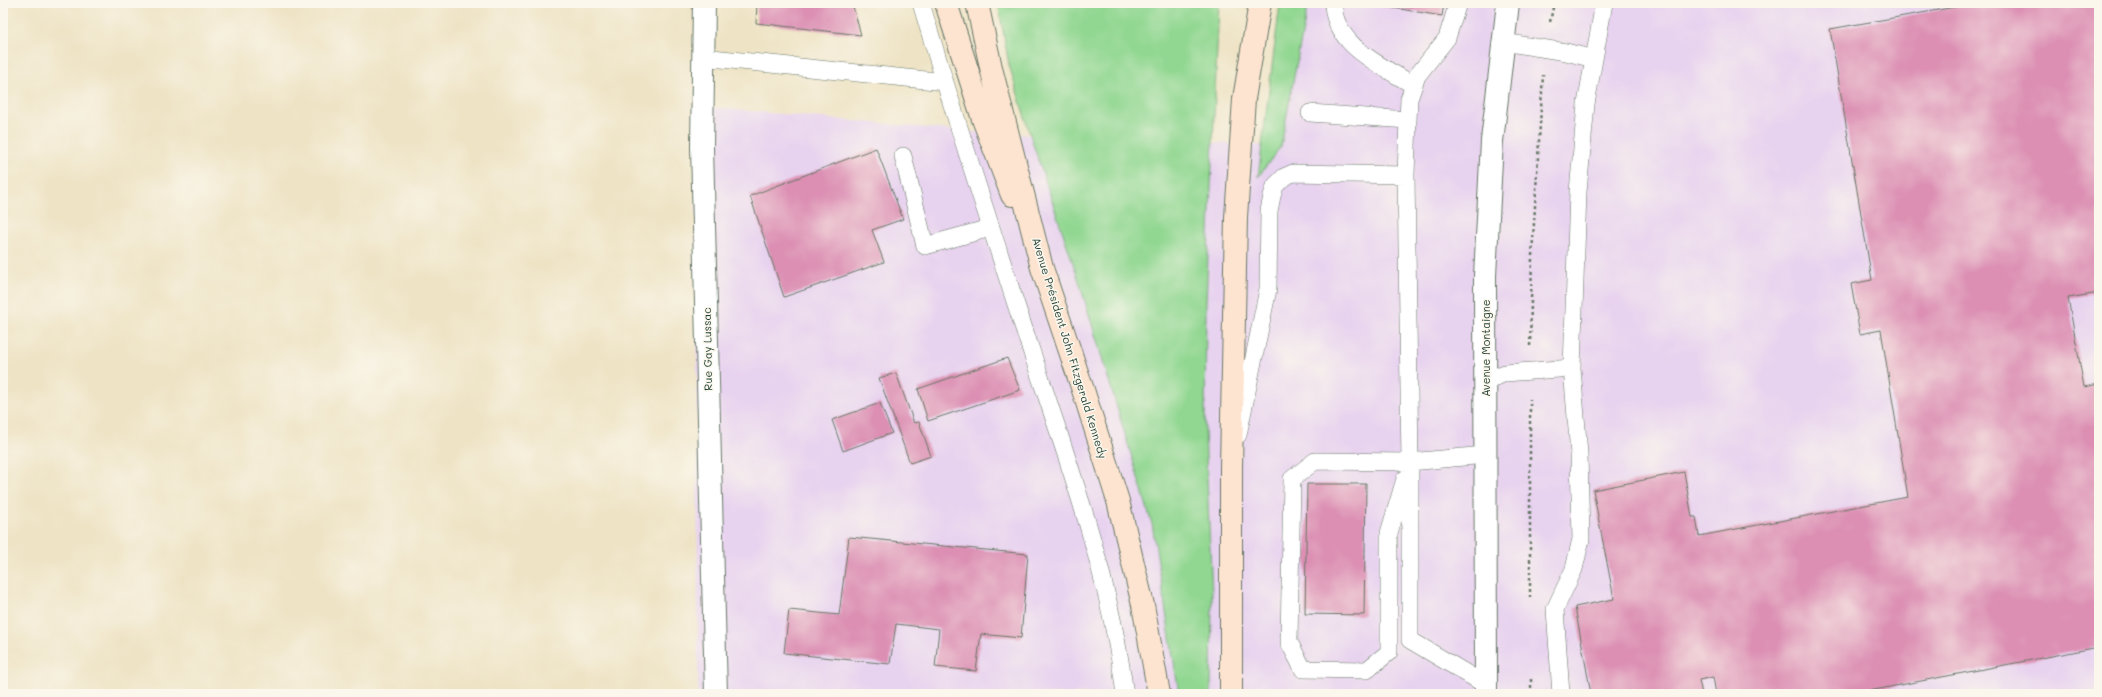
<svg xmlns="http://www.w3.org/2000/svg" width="2102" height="697" font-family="Mali,sans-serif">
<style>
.built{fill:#e7d2ef}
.green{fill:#91d791;stroke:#588a62}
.building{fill:#dc8fb3}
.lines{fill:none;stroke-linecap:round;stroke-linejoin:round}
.lane-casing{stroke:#677767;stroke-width:18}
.street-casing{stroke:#677767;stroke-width:24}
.secondary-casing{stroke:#677767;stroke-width:24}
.path{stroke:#677767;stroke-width:2.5;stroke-dasharray:3 3;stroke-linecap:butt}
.lane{stroke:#fff;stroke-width:17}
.street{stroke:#fff;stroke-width:22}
.secondary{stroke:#fde4d0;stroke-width:22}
.labels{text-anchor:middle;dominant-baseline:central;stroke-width:3;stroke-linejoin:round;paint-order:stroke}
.street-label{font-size:11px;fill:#1f3d34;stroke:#fbf7ec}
</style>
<rect width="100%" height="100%" fill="#fbf7ec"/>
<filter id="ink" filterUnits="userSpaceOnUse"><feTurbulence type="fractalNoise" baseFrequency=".025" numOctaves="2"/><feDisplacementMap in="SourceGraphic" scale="8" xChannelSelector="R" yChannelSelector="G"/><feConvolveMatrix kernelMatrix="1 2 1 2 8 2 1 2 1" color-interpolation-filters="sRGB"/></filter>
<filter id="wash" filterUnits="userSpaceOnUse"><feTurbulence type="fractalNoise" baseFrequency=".012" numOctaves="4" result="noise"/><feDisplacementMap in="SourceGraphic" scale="16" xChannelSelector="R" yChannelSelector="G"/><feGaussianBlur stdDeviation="0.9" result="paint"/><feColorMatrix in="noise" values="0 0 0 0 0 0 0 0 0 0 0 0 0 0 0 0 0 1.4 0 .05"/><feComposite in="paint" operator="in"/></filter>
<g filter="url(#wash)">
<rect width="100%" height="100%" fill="#eee3c5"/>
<path class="built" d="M1308 3H2099V694H698L696 106 971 132 1281 146Z"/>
<path class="green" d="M998 3H1219L1206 303 1205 431 1212 595 1211 694H1179L1152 524 1078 278 1033 144 1009 65Z
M1280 3H1308L1281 146 1258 177Z"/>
<g id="blocks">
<path class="building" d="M757 3H852L861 35 756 23Z
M1364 3H1444L1442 16Z
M1978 3H2099V293L2068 298 2084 387 2099 384V647L1853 694H1716L1713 677 1699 680 1702 694H1591L1575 607 1614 599 1593 490 1684 472 1692 517H1696L1699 536 1908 497 1881 330 1860 334 1851 284 1872 280 1830 29Z
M876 148 903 219 872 230 884 262 784 297 750 196Z
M1007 358 1020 390 928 421 918 389Z
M896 373 914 423 919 422 931 456 910 463 879 378Z
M880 403 892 433 843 451 832 420Z
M1307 484H1366L1364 615 1305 614Z
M849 537 1028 554 1021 638 981 634 976 671 935 667 939 629 896 624 890 664 784 653 789 610 839 615Z"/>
</g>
</g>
<g filter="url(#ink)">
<use href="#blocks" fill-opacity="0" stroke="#677767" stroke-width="1"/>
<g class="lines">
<defs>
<path id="lane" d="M921 3C956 122 995 241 1034 359 1071 469 1110 578 1125 694
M1333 3C1334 46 1381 65 1413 85
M1458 3 1447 38 1417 76 1409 99 1408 120 1406 175 1410 462V640L1486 685
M1503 42 1566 52 1594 59
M702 57 945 82
M1310 113 1408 120
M903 156 925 246 990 228
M1485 382 1505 373 1572 368
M1238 435 1268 289 1269 211 1272 196 1275 186 1284 177 1293 173 1406 175
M1405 479 1389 533V652L1367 670 1303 669 1289 642 1292 479 1315 461 1410 462 1485 455
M1561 694 1555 609 1574 569 1581 539 1579 454 1572 368 1578 192 1586 104 1604 3"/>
<path id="street" d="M704 3 702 147 716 694
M1486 694 1485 276 1492 141 1508 3"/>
<path id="secondary" d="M946 3 983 119 1012 195
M977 3 992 72 1042 268 1084 393 1118 501 1143 605 1159 694
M1231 694V468L1236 217 1244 99 1260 3"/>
</defs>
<use href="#lane" class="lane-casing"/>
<use href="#street" class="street-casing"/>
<use href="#secondary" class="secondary-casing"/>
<path class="path" d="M1550 22 1554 3
M1530 346 1532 256 1543 75
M1530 598V399
M1531 679V694"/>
<use href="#lane" class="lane"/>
<use href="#street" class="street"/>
<use href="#secondary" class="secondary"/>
</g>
</g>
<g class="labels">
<g class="street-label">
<text transform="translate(1070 348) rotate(73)">Avenue Président John Fitzgerald Kennedy</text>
<text transform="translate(1485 348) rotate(-90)">Avenue Montaigne</text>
<text transform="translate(707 349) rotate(-91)">Rue Gay Lussac</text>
</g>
</g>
<rect width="2102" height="697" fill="none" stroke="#fbf7ec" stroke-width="16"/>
</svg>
